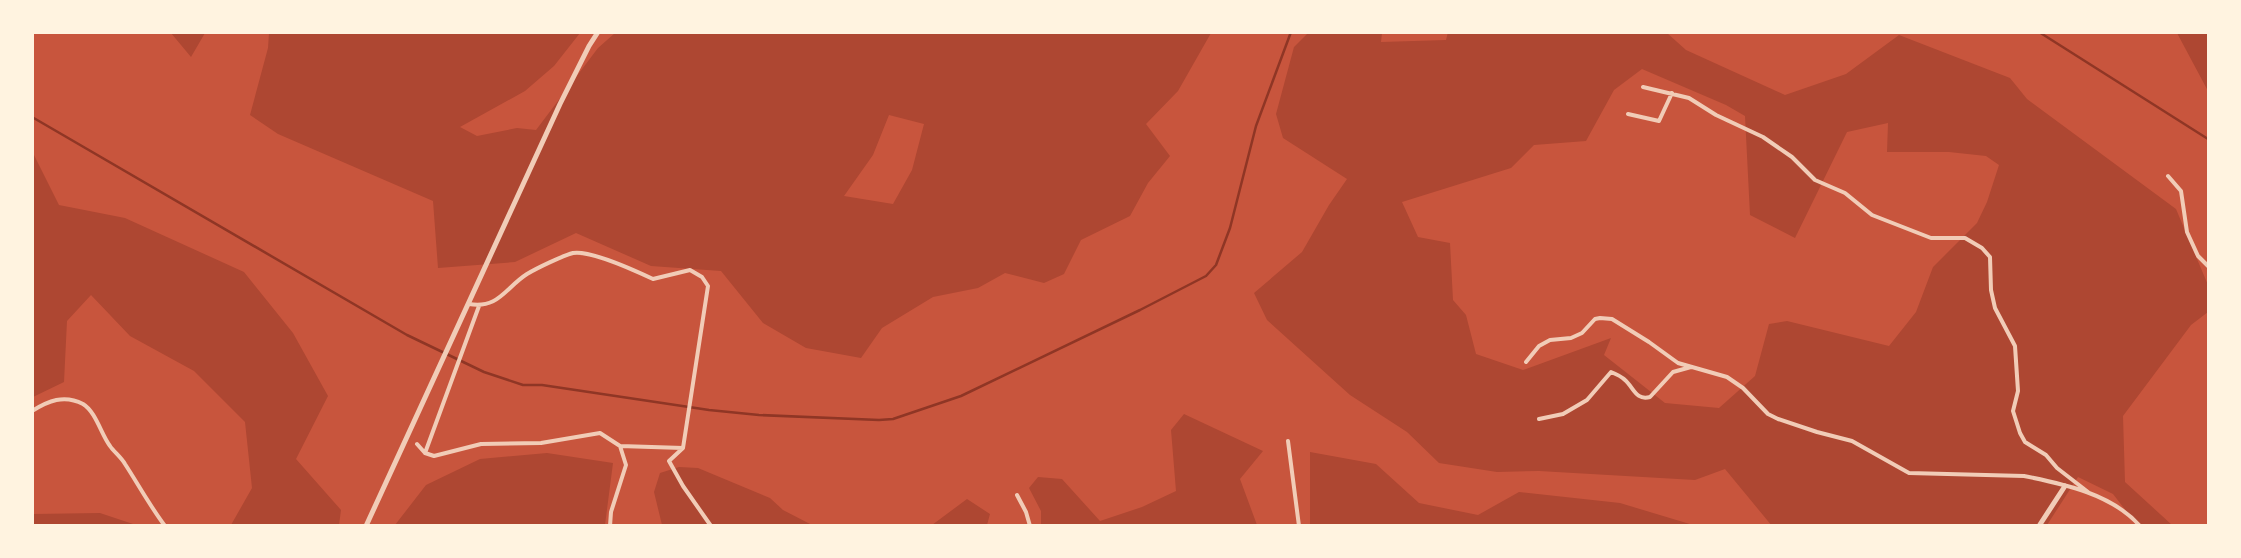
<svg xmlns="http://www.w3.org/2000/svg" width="2241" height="558" font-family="Overpass,sans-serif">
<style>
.green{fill:#ae4732;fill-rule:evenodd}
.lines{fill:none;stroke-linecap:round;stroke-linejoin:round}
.stream{stroke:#8f3625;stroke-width:2.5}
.minor{stroke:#f1ccb7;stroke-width:4}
.tertiary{stroke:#f1ccb7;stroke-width:5}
</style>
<rect width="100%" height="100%" fill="#c8553d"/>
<path class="green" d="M1448 32 1667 33 1686 50 1785 95 1846 74 1899 35 2010 78 2027 99 2176 209 2208 285V312L2191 325 2123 416 2125 482 2172 525H2137L2113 494 2078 477 2047 525 1772 526 1725 469 1695 480 1539 471 1497 472 1439 463 1407 432 1350 395 1267 320 1254 293 1302 252 1329 205 1347 179 1283 138 1276 114 1294 47 1308 33H1382L1381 42 1446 40ZM1642 69 1726 105 1745 116 1750 215 1795 238 1847 132 1888 123 1887 152H1949L1986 156 1999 165 1987 202 1977 223 1933 267 1916 312 1889 346 1787 321 1769 324 1755 376 1719 408 1665 403 1604 355 1611 338 1523 370 1476 354 1466 315 1453 300 1450 243 1418 237 1402 202 1511 168 1534 145 1586 141 1614 90Z
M171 33H205L191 57Z
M269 33H580L554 66 525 91 460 127 477 136 517 128 536 130 598 48 615 33H1211L1178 91 1146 124 1170 156 1148 183 1130 216 1081 240 1064 274 1044 283 1005 273 978 288 933 297 882 328 861 358 806 348 763 323 721 271 651 266 576 233 515 262 438 268 433 201 278 134 250 115 268 48ZM889 115 924 124 912 170 893 204 844 196 873 155Z
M2177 33H2208V91Z
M34 155 59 205 125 218 244 272 293 333 328 396 296 459 341 510 339 525H231L252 488 245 422 194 371 130 336 91 295 67 321 64 382 33 397Z
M1184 414 1263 451 1240 479 1257 525H1041V511L1029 488 1038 477 1062 479 1100 521 1142 507 1176 491 1171 430Z
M1310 452 1376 464 1419 503 1478 515 1519 492 1620 503 1693 525H1310Z
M547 453 613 463 605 525H395L426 485 480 459Z
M679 467 698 468 770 498 783 510 812 525H662L654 492 660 473Z
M967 499 990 514 987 525H932Z
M100 513 136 525H33V514Z"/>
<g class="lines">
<path class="stream" d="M2039 32 2208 139
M32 117 407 335 484 372 523 385H542L709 410 759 415 879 420 893 419 961 396 1140 310 1206 276 1216 265 1230 228 1256 126 1291 32"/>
<path class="minor" d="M1643 87 1689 98 1716 115 1763 137 1792 157 1815 180 1845 193 1872 215 1931 238H1965L1982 248 1990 257 1991 290 1995 308 2015 346 2018 391 2013 411 2020 433 2025 442 2046 455 2057 468 2088 492
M1628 114 1659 121 1672 93
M2168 176 2181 191 2187 232 2198 256 2208 266
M469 304C499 309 505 288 527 274 537 268 562 256 573 253 591 250 636 271 653 279L690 270 702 277 708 286 683 448 669 461 683 486 711 526
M1526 362 1539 346 1550 340 1571 338 1582 333 1595 319 1600 318 1612 319 1649 342 1678 363 1727 377 1743 388 1768 414 1778 419 1817 432 1852 441 1909 473 2024 476C2064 484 2112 494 2140 526
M32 411C48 401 64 394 83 404 96 412 101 434 110 446 114 452 121 457 125 464 138 484 150 506 165 526
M1539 419 1563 414 1587 400 1611 372C1616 374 1621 376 1625 380 1634 388 1636 401 1650 397L1673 372 1691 367
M1288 441 1299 526
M417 444 425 453 434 456 481 444 541 443 600 433 620 446 683 448
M425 453 479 306
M1017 495 1026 512 1030 526
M610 526 611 512 626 465 620 446"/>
<path class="tertiary" d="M366 526 560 104 589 46 598 32
M2039 526 2065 486"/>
</g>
<rect width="2241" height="558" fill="none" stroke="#fff3e0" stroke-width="68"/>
</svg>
